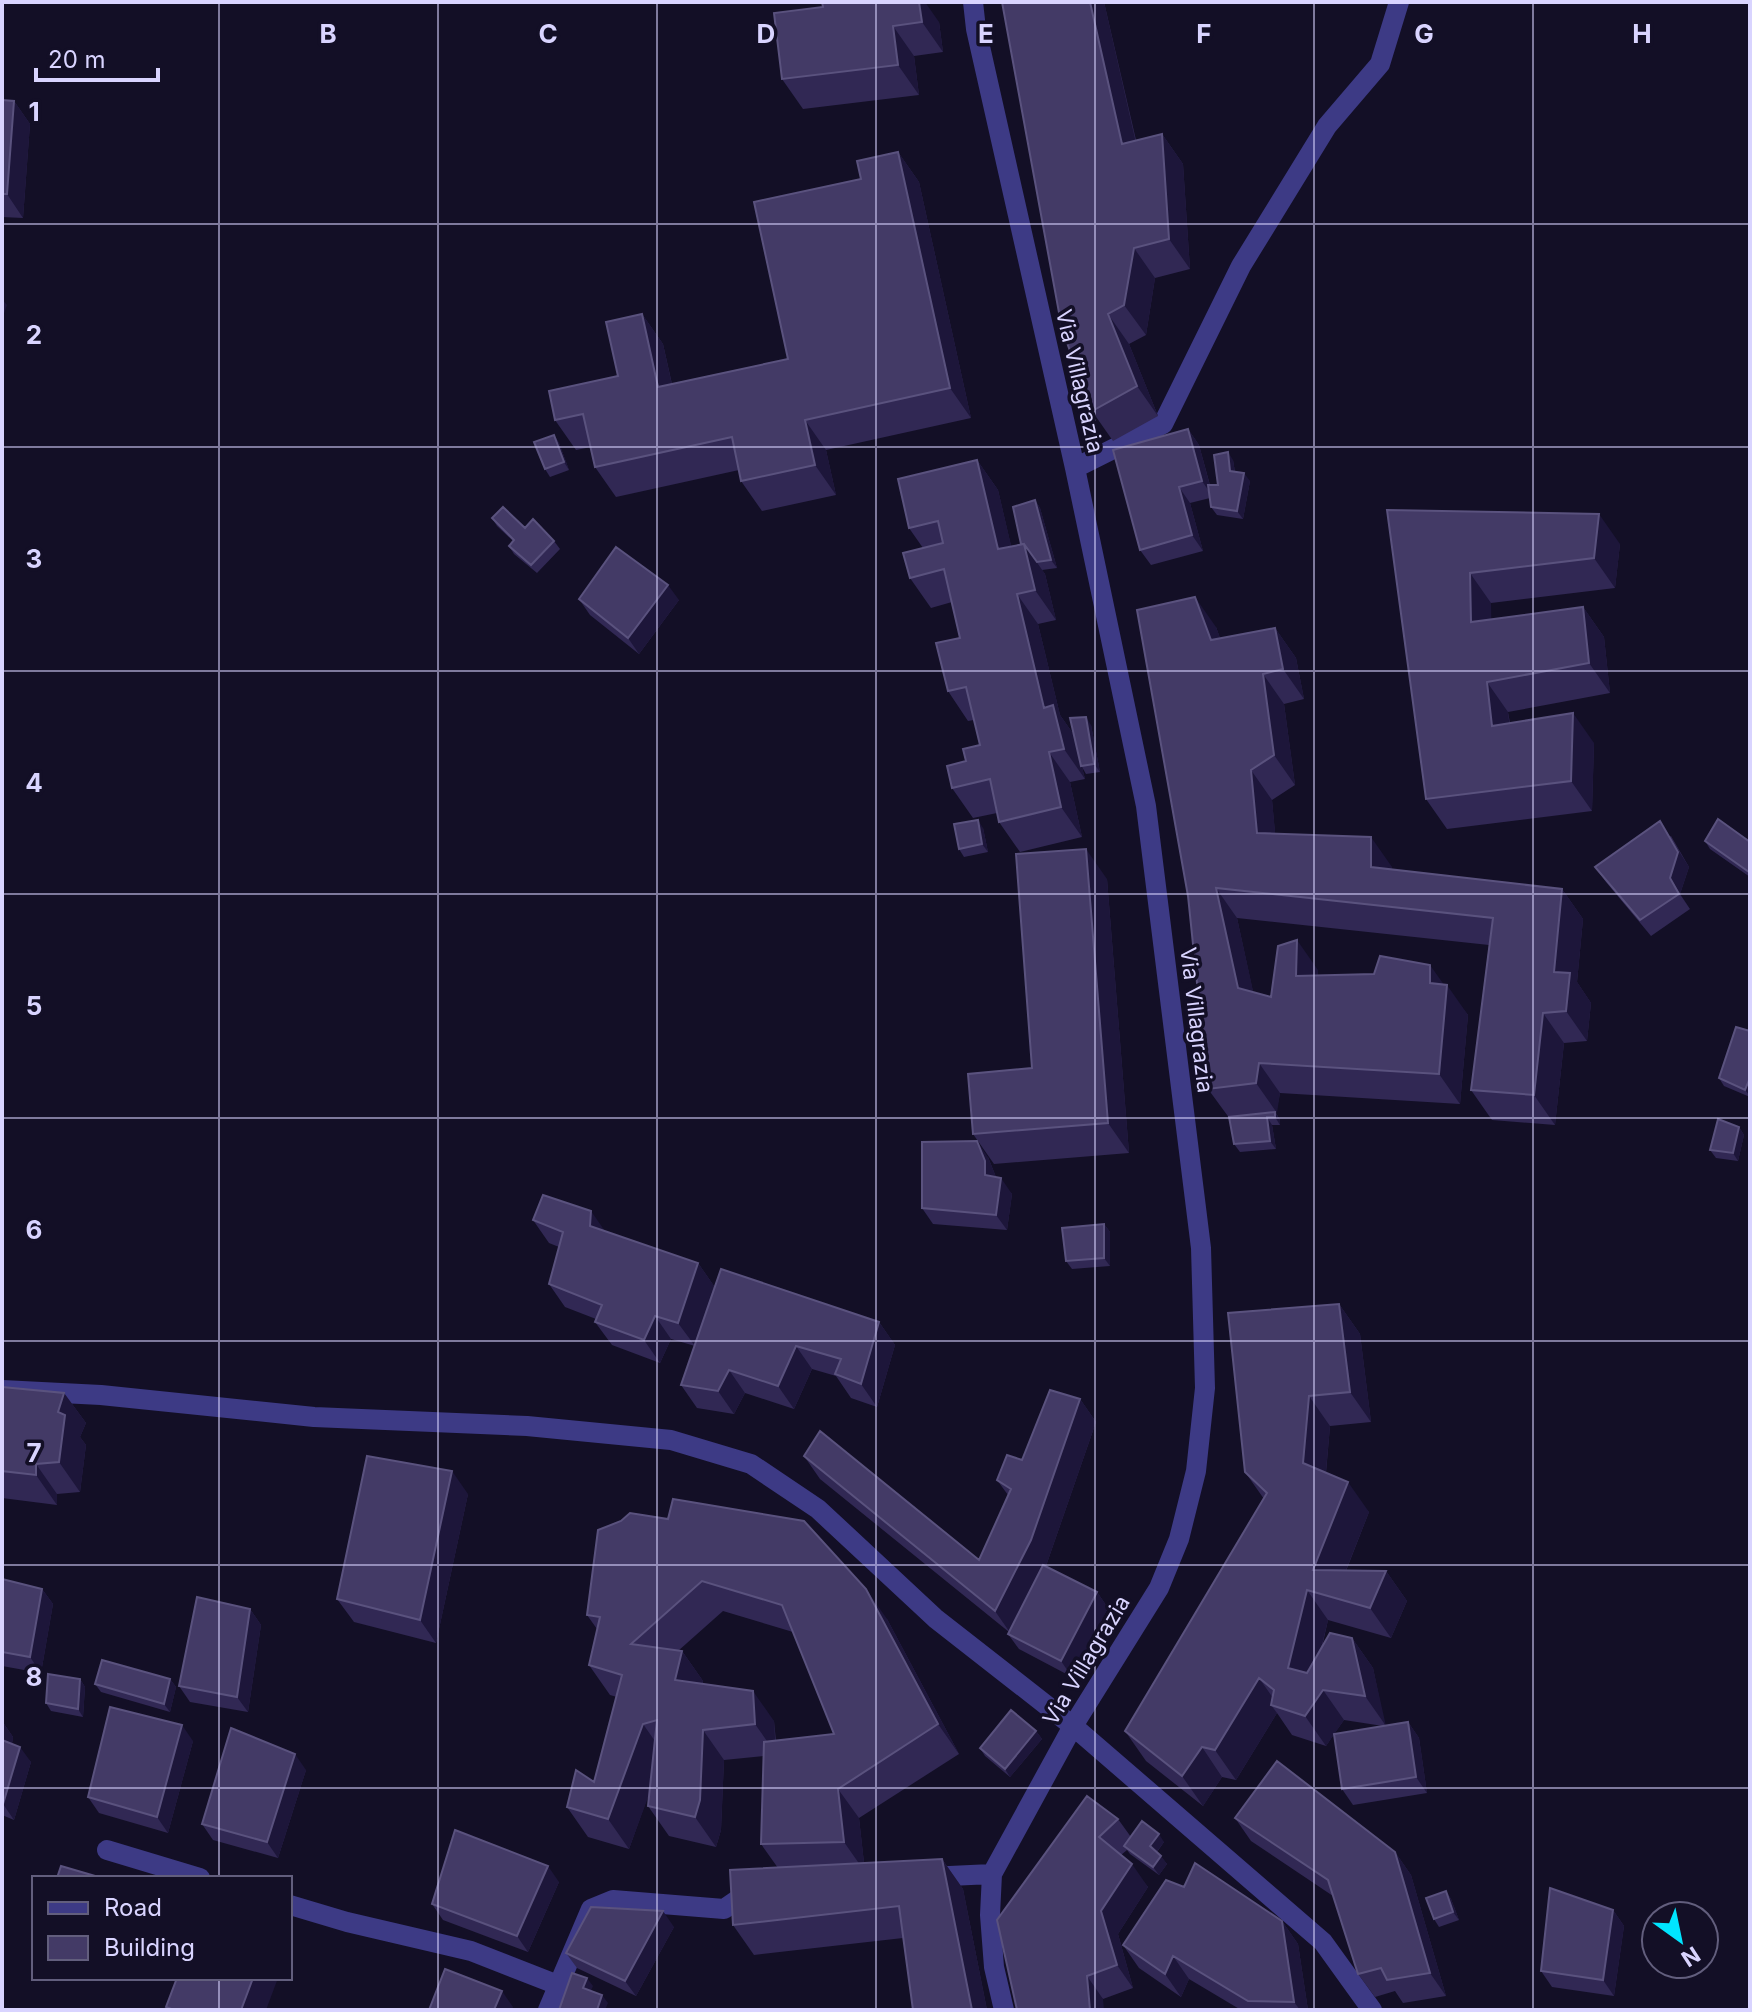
<svg xmlns="http://www.w3.org/2000/svg" width="1752" height="2012" font-family="Inter,sans-serif">
<style>
.lines{fill:none;stroke-linecap:round;stroke-linejoin:round}
.street{stroke:#3d3a85;stroke-width:20}
.wall{fill:#312854;fill-rule:evenodd}
.shaded-wall{fill:#1d163a}
.building{fill:#433a66;stroke:#5a527e;stroke-width:2}
.grid{fill:none;stroke:#d9d4ff;stroke-width:2;stroke-opacity:0.55}
.labels{text-anchor:middle;dominant-baseline:central;stroke-width:7;stroke-linejoin:round;paint-order:stroke}
.street-label{font-size:22px;fill:#d9d4ff;stroke:#130f26}
.grid-label{font-size:26px;text-anchor:middle;font-weight:bold;fill:#d9d4ff;stroke:#130f26;stroke-width:7;stroke-linejoin:round;paint-order:stroke}
</style>
<rect width="100%" height="100%" fill="#130f26"/>
<g class="lines">
<path class="street" d="M973 2 976 29 1075 468 1146 806 1201 1248 1205 1388 1196 1471 1179 1539 1159 1588 1073 1726 992 1874 990 1915 994 1967 1004 2010
M1075 468 1163 424 1241 266 1327 126 1380 64 1399 2
M2 1390 101 1395 314 1417 527 1426 671 1440 751 1464 818 1509 935 1618 1073 1726 1323 1942 1372 2010
M107 1850 200 1878
M928 1877 992 1874
M290 1905 347 1922 471 1951 558 1985
M548 2010 591 1909 613 1900 724 1909 740 1898 745 1883"/>
</g>
<path class="wall" d="M1104 2 1136 140 1162 134 1183 164 1190 269 1155 278 1146 335 1129 344 1158 416 1113 441 1092 411Z
M823 7 939 22 943 52 914 56 919 95 803 109 782 79Z
M2 100 14 101 30 124 23 218 2 217Z
M898 152 919 182 971 418 826 450 836 495 762 511 741 481 739 470 616 497 595 467 591 447 576 450 555 420 618 376 642 314 663 344 672 384 788 359 861 179Z
M1188 429 1199 445 1210 485H1218L1233 460 1235 472 1250 481 1243 519 1217 515 1211 507 1210 498 1190 503 1203 551 1151 565 1140 550Z
M554 435 559 443 569 470 550 477 545 469Z
M977 460 998 490 1011 546 1021 544 1035 500 1040 508 1057 568 1042 570 1045 574 1056 620 1038 624 1060 715 1074 735 1091 725 1100 772 1086 774 1082 767 1085 779 1070 782 1082 837 1020 852 999 822 997 813 973 818 952 788 966 761 980 745 974 720 968 721 948 691 960 638 952 602 931 608 910 578 923 548 909 528Z
M1387 510 1620 544 1615 588 1491 603V619L1583 607 1604 637 1610 693 1508 712 1510 723 1594 743 1592 811 1447 829 1426 799Z
M492 518 525 528 554 541 560 549 537 573 514 554 509 546 513 541 497 526Z
M579 599 679 600 639 654 590 615Z
M1216 627 1220 638 1275 628 1296 658 1304 699 1284 704 1295 785 1272 800 1275 833 1392 867V869L1562 889 1583 919 1577 982 1591 1003 1587 1041 1564 1043 1555 1125 1492 1120 1471 1090 1489 945 1237 918 1253 992 1271 997 1318 970V976L1444 985 1468 1015 1460 1104 1280 1093 1276 1113 1280 1120V1125H1272L1276 1149 1240 1152 1234 1144 1230 1119 1208 1089 1188 896Z
M983 828 988 852 964 857 959 849Z
M1671 836 1689 867 1680 894 1690 909 1651 936 1606 882 1595 867Z
M1705 841 1750 842V877L1710 849Z
M1107 879 1129 1153 994 1164 973 1134 1032 1068Z
M1750 1031V1097L1724 1086 1719 1078Z
M1739 1127 1744 1135 1738 1161 1716 1158 1710 1150Z
M988 1157 996 1177 1012 1194 1007 1230 933 1224 922 1208Z
M533 1220 605 1231 698 1263 714 1286 695 1346 671 1339 660 1363 612 1345 595 1322 596 1319 565 1307 549 1284 559 1247 549 1243Z
M1104 1224 1110 1232V1266L1072 1269 1066 1261Z
M721 1269 879 1322 895 1345 877 1407 851 1398 836 1376 812 1369 794 1409 745 1393 734 1414 697 1408 681 1385Z
M1339 1304 1360 1334 1371 1422 1330 1426 1326 1473 1369 1512 1346 1571H1386L1407 1601 1391 1638 1328 1620 1322 1647 1352 1638 1373 1668 1385 1726 1408 1722 1419 1738 1427 1793 1353 1805 1342 1789 1334 1734 1326 1746 1292 1735 1277 1713 1236 1780 1222 1777 1203 1806 1146 1761 1125 1731 1264 1499 1245 1472ZM1344 1720 1383 1726 1334 1734Z
M2 1387 64 1393 86 1423 80 1437 86 1445 80 1492 57 1494V1505L2 1498Z
M1080 1399 1096 1422 1046 1566 1097 1592 1108 1608 1072 1677 1019 1649 1008 1634 1009 1632 820 1479 804 1456 979 1560 1008 1495 997 1480 1022 1460Z
M468 1494 436 1643 354 1622 337 1599Z
M598 1530 887 1619 959 1754 859 1818 864 1863 942 1859 963 1889 987 2010H913L903 1938 754 1955 733 1925 778 1868 761 1844 764 1756 724 1760 721 1830 716 1847 669 1836 648 1806 649 1793 629 1849 588 1837 567 1807 594 1782 617 1697 610 1695 589 1665 597 1629 587 1615ZM723 1611 793 1632 834 1734 776 1741 774 1721 703 1684V1681L682 1651H678Z
M2 1579 42 1589 53 1604 41 1673 2 1666Z
M250 1609 261 1625 248 1712 190 1702 179 1686Z
M80 1679 85 1687 83 1717 51 1711 46 1703Z
M170 1679 176 1687 170 1712 101 1692 95 1684Z
M2 1721 13 1737 12 1744 31 1762 14 1820 2 1815Z
M1036 1731 1042 1739 1010 1777 985 1756 980 1748Z
M193 1741 168 1833 99 1813 88 1797Z
M306 1770 278 1858 213 1840 202 1824Z
M1235 1818 1395 1852 1411 1875 1446 1996 1403 2003 1395 1991 1375 1997 1358 1974 1333 1896 1251 1841Z
M1118 1819 1131 1837 1164 1842 1157 1852 1167 1864 1159 1875 1130 1854 1127 1850 1121 1855 1148 1887 1118 1934 1133 1988 1103 1999 997 1920Z
M559 1882 528 1952 443 1920 432 1904Z
M1446 1891 1451 1899 1459 1920 1439 1927 1434 1919Z
M1613 1910 1624 1926 1614 1996 1552 1987 1541 1971Z
M1282 1921 1298 1944 1308 2010H1241L1189 1979 1181 1997 1139 1968 1123 1945Z
M674 1927 636 1996 577 1968 566 1953Z"/>
<path class="shaded-wall" d="M919 2H925L939 22 943 52 922 22Z
M1090 2H1104L1143 174 1122 144Z
M893 26 914 56 919 95 898 65Z
M14 101 30 124 23 218 7 194Z
M1162 134 1183 164 1190 269 1169 239Z
M898 152 919 182 971 418 950 388Z
M1134 248 1155 278 1146 335 1124 305Z
M2 299 7 305 2 319Z
M642 314 663 344 679 417 658 387Z
M1108 314 1129 344 1158 416 1137 386Z
M805 420 826 450 836 495 815 465Z
M1188 429 1199 445 1213 497 1202 481Z
M554 435 559 443 569 470 564 462Z
M1228 452 1233 460 1236 479 1230 471Z
M977 460 998 490 1019 579 998 549Z
M1244 473 1250 481 1243 519 1237 511Z
M1179 487 1190 503 1203 551 1192 535Z
M1035 500 1040 508 1057 568 1051 560Z
M1599 514 1620 544 1615 588 1594 558Z
M1024 544 1045 574 1056 620 1035 590Z
M1470 573 1491 603 1492 652 1471 622Z
M668 585 679 600 639 654 628 638Z
M1017 594 1038 624 1060 715 1074 735 1085 779 1064 749 1044 708Z
M1195 597 1216 627 1232 670 1211 640Z
M1583 607 1604 637 1610 693 1589 663Z
M1275 628 1296 658 1304 699 1283 669Z
M1263 674 1284 704 1295 785 1274 755Z
M1487 682 1508 712 1513 756 1492 726Z
M1573 713 1594 743 1592 811 1571 781Z
M1086 717 1091 725 1100 772 1094 764Z
M1049 752 1070 782 1082 837 1061 807Z
M1251 770 1272 800 1278 863 1257 833Z
M978 820 983 828 988 852 982 844Z
M1660 821 1689 867 1680 894 1690 909 1670 878Z
M1371 837 1392 867V897L1371 867Z
M1086 849 1107 879 1129 1153 1108 1123Z
M1216 888 1237 918 1259 1018 1238 988Z
M1562 889 1583 919 1577 982 1591 1003 1587 1041 1566 1011 1554 972Z
M1297 940 1318 970 1317 1006 1296 976Z
M1430 965 1447 989V985L1468 1015 1460 1104 1439 1074 1430 983Z
M1543 1013 1564 1043 1555 1125 1534 1095Z
M1259 1063 1280 1093 1277 1113 1256 1083Z
M1750 1078V1096L1745 1090Z
M1275 1112 1280 1120V1125L1275 1117Z
M1267 1117 1272 1125 1276 1149 1270 1141Z
M1739 1127 1744 1135 1738 1161 1733 1153Z
M977 1141 988 1157 996 1177 985 1175Z
M1001 1178 1012 1194 1007 1230 996 1215Z
M591 1211 607 1234 590 1226Z
M1104 1224 1110 1232V1266L1104 1258Z
M698 1263 714 1286 695 1346 678 1323Z
M1339 1304 1360 1334 1371 1422 1350 1392Z
M655 1316 671 1339 660 1363 644 1340Z
M879 1322 895 1345 877 1407 861 1384Z
M796 1346 812 1369 794 1409 778 1386Z
M729 1370 745 1393 734 1414 718 1391Z
M64 1393 86 1423 80 1437 86 1445 80 1492 59 1462 58 1412Z
M1309 1396 1330 1426 1324 1493 1303 1463Z
M1080 1399 1096 1422 1047 1563 1011 1634 995 1611Z
M36 1464 57 1494V1505L36 1475Z
M452 1471 468 1494 436 1643 420 1620Z
M1348 1482 1369 1512 1335 1598 1313 1570Z
M1386 1571 1407 1601 1391 1638 1370 1608Z
M42 1589 53 1604 41 1673 30 1657Z
M866 1589 887 1619 959 1754 938 1724Z
M1307 1590 1328 1620 1309 1698 1288 1668Z
M1097 1592 1108 1608 1072 1677 1061 1661Z
M250 1609 261 1625 248 1712 237 1697Z
M1352 1638 1373 1668 1386 1726 1365 1696Z
M682 1651 703 1681 696 1710 675 1680Z
M1259 1678 1280 1708 1271 1705 1277 1713 1236 1780 1215 1750Z
M80 1679 85 1687 83 1717 78 1709Z
M170 1679 176 1687 170 1712 164 1704Z
M1323 1690 1344 1720 1326 1746 1305 1716Z
M753 1691 774 1721 776 1754 755 1724Z
M2 1721 13 1737 11 1754 2 1742Z
M1408 1722 1419 1738 1427 1793 1416 1777Z
M643 1724 664 1754 629 1849 608 1819Z
M182 1725 193 1741 168 1833 157 1817Z
M703 1730 724 1760 721 1830 716 1847 695 1817Z
M1036 1731 1042 1739 1010 1777 1005 1769Z
M20 1747 31 1762 14 1820 3 1804Z
M1202 1747 1222 1777 1203 1806 1182 1776Z
M295 1754 306 1770 278 1858 267 1842Z
M838 1789 859 1818 865 1872 844 1842Z
M1159 1834 1164 1842 1155 1854 1150 1846Z
M1395 1852 1411 1875 1446 1996 1430 1973Z
M1161 1856 1167 1864 1159 1875 1153 1867Z
M942 1859 963 1889 987 2010H972Z
M1132 1864 1148 1887 1118 1934 1133 1988 1117 1965 1101 1911Z
M548 1866 559 1882 528 1952 517 1936Z
M1446 1891 1451 1899 1459 1920 1453 1912Z
M1613 1910 1624 1926 1614 1996 1603 1980Z
M663 1911 674 1927 636 1996 625 1981Z
M1282 1921 1298 1944 1308 2010H1300L1294 2002Z
M290 1934 293 1939 290 1947Z
M1173 1956 1189 1979 1181 1997 1165 1974Z
M1087 1976 1103 1999 1104 2010H1091Z
M253 1978H278L266 2010H241Z
M587 1978 593 1986 589 1996 583 1988Z
M502 1991 513 2007 512 2010H494Z
M602 1995 608 2003 605 2010H597Z"/>
<path class="building" d="M822 2H919L922 22 893 26 898 65 782 79 774 13 823 7Z
M1002 2H1090L1122 144 1162 134 1169 239 1134 248 1124 305 1108 314 1137 386 1092 411 1062 329Z
M2 100 14 101 7 194H2Z
M898 152 950 388 805 420 815 465 741 481 732 437 595 467 583 414 555 420 549 391 618 376 606 322 642 314 658 387 788 359 754 202 861 179 857 161Z
M1188 429 1202 481 1179 487 1192 535 1140 550 1113 450Z
M554 435 564 462 545 469 534 442Z
M1228 452 1230 471 1244 473 1237 511 1211 507 1208 485H1218L1214 455Z
M977 460 998 549 1024 544 1035 590 1017 594 1044 708 1053 705 1064 749 1049 752 1061 807 999 822 990 779 952 788 947 766 966 761 963 749 980 745 966 687 948 691 936 643 960 638 944 569 910 578 903 553 943 543 938 521 909 528 898 479Z
M1035 500 1051 560 1037 562 1024 544H1021L1013 507Z
M503 507 525 528 533 519 554 541 531 565 509 546 514 540 492 518Z
M1387 510 1599 514 1594 558 1470 573 1471 622 1583 607 1589 663 1487 682 1492 726 1573 713 1571 781 1426 799Z
M616 547 668 585 628 638 579 599Z
M1195 597 1211 640 1275 628 1283 669 1263 674 1274 755 1251 770 1257 833 1371 837V867L1562 889 1554 972 1570 973 1566 1011 1543 1013 1534 1095 1471 1090 1493 918 1216 888 1238 988 1271 997 1278 946 1297 940 1296 976 1374 974 1380 956 1430 965V983L1447 985 1439 1074 1259 1063 1256 1083 1208 1089 1188 896 1137 610Z
M1086 717 1094 764 1081 766 1070 718Z
M1718 819 1750 842V870L1749 872 1705 841Z
M978 820 982 844 959 849 954 824Z
M1660 821 1678 852 1670 878 1679 894 1640 920 1595 867Z
M1086 849 1108 1123 973 1134 968 1074 1032 1068 1016 854Z
M1736 1027 1750 1031V1078L1745 1090 1719 1078Z
M1275 1112V1117H1267L1270 1141 1234 1144 1229 1117Z
M1718 1119 1739 1127 1733 1153 1710 1150Z
M977 1141 985 1161V1175L1001 1178 996 1215 922 1208V1142Z
M543 1195 591 1211 590 1226 698 1263 678 1323 655 1316 644 1340 595 1322 602 1305 549 1284 563 1232 533 1220Z
M1104 1224V1258L1066 1261 1062 1228Z
M721 1269 879 1322 861 1384 835 1374 841 1359 796 1346 778 1386 729 1370 718 1391 681 1385Z
M1339 1304 1350 1392 1309 1396 1303 1463 1348 1482 1313 1570 1386 1571 1370 1608 1307 1590 1288 1668 1307 1673 1330 1633 1352 1638 1365 1696 1323 1690 1305 1716 1271 1705 1274 1690 1259 1678 1215 1750 1202 1747 1182 1776 1125 1731 1267 1493 1245 1472 1228 1313Z
M2 1387 64 1393 58 1412 65 1415 59 1462 36 1464V1475L2 1471Z
M1050 1390 1080 1399 1031 1540 995 1611 804 1456 820 1431 979 1560 1011 1489 997 1480 1007 1455 1022 1460Z
M367 1456 452 1471 420 1620 337 1599Z
M673 1499 804 1521 866 1589 938 1724 838 1789 844 1842 761 1844 764 1742 834 1734 782 1605 702 1581 631 1644 682 1651 675 1680 753 1691 755 1724 703 1730 700 1800 695 1817 648 1806 657 1720 643 1724 608 1819 567 1807 576 1770 594 1782 622 1675 589 1665 600 1617 587 1615 598 1530 621 1521 630 1513 668 1519Z
M1043 1565 1097 1592 1061 1661 1008 1634Z
M2 1579 42 1589 30 1657 2 1652Z
M197 1597 250 1609 237 1697 179 1686Z
M102 1660 170 1679 164 1704 95 1684Z
M48 1674 80 1679 78 1709 46 1703Z
M110 1707 182 1725 157 1817 88 1797Z
M1011 1710 1036 1731 1005 1769 980 1748Z
M1408 1722 1416 1777 1342 1789 1334 1734Z
M231 1728 295 1754 267 1842 202 1824Z
M2 1740 20 1747 3 1804H2Z
M1277 1761 1395 1852 1430 1973 1387 1980 1381 1968 1358 1974 1328 1880 1235 1818Z
M1087 1796 1118 1819 1099 1837 1132 1864 1101 1911 1117 1965 1087 1976 1090 2010H1017L997 1920Z
M1142 1821 1159 1834 1150 1846 1161 1856 1153 1867 1124 1846Z
M455 1830 548 1866 517 1936 432 1904Z
M942 1859 972 2010H913L899 1906 733 1925 730 1870Z
M1195 1863 1282 1921 1294 2002 1248 2001 1173 1956 1165 1974 1123 1945 1166 1880 1184 1887Z
M61 1866 102 1878H57Z
M1550 1888 1613 1910 1603 1980 1541 1971Z
M1446 1891 1453 1912 1434 1919 1426 1898Z
M591 1907 663 1911 625 1981 566 1953Z
M445 1969 502 1991 494 2010H429Z
M572 1973 587 1978 583 1988 602 1995 597 2010H559Z
M177 1978H253L241 2010H174L166 2007Z"/>
<path class="grid" d="M219 2V1878M438 2V2010M657 2V2010M876 2V2010M1095 2V2010M1314 2V2010M1533 2V2010M2 224H1750M2 447H1750M2 671H1750M2 894H1750M2 1118H1750M2 1341H1750M2 1565H1750M2 1788H1750M219 1978V2010"/>
<g class="labels">
<g class="street-label">
<text transform="translate(1080 381) rotate(77)">Via Villagrazia</text>
<text transform="translate(1197 1020) rotate(83)">Via Villagrazia</text>
<text transform="translate(1086 1660) rotate(-59)">Via Villagrazia</text>
</g>
</g>
<g class="grid-label">
<text x="328" y="43">B</text>
<text x="548" y="43">C</text>
<text x="766" y="43">D</text>
<text x="986" y="43">E</text>
<text x="1204" y="43">F</text>
<text x="1424" y="43">G</text>
<text x="1642" y="43">H</text>
<text x="34" y="121">1</text>
<text x="34" y="344">2</text>
<text x="34" y="568">3</text>
<text x="34" y="792">4</text>
<text x="34" y="1015">5</text>
<text x="34" y="1239">6</text>
<text x="34" y="1462">7</text>
<text x="34" y="1686">8</text>
</g>
<rect width="1752" height="2012" fill="none" stroke="#d9d4ff" stroke-width="8"/>
<rect x="32" y="1876" width="260" height="104" fill="#130f26" stroke="#625e7d" stroke-width="2"/>
<rect x="48" y="1902" width="40" height="12" fill="#3d3a85" stroke="#625e7d" stroke-width="2"/>
<text x="104" y="1916" font-size="24" fill="#d9d4ff">Road</text>
<rect x="48" y="1936" width="40" height="24" fill="#433a66" stroke="#625e7d" stroke-width="2"/>
<text x="104" y="1956" font-size="24" fill="#d9d4ff">Building</text>
<g transform="translate(1680 1940) rotate(147)"><circle r="38" fill="#130f26" stroke="#625e7d" stroke-width="2"/>
<path d="M0-6L14 30L0 20L-14 30Z" fill="#00e5ff"/>
<text y="-12" font-size="22" font-weight="bold" text-anchor="middle" fill="#d9d4ff">N</text>
</g>
<path d="M36 68v12h122v-12" fill="none" stroke="#d9d4ff" stroke-width="4"/>
<text x="48" y="68" font-size="24" fill="#d9d4ff" stroke="#130f26" stroke-width="6" paint-order="stroke">20 m</text>
</svg>
